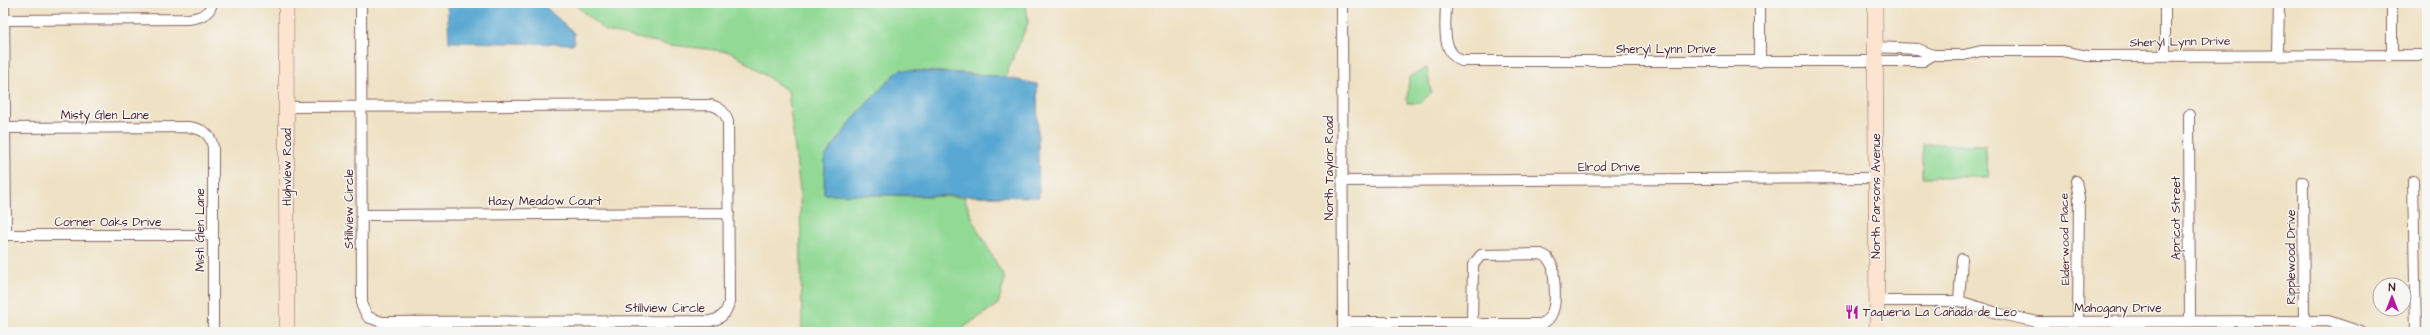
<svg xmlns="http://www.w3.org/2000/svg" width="2430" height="335" font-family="'Architects Daughter',sans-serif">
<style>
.green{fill:#91d994;stroke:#6e7c60}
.water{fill:#58a7d2;stroke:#51637e}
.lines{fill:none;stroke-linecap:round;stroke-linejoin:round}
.street-casing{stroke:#846360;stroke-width:12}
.secondary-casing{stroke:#846360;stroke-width:16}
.street{stroke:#fff;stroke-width:10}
.secondary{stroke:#fde4d1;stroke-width:15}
.labels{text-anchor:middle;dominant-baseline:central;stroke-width:3;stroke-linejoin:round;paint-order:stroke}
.street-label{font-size:12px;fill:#4a1f2b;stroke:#f6f6f2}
.poi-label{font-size:12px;fill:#4a1f2b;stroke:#f6f6f2;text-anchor:start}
</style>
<rect width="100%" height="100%" fill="#f6f6f2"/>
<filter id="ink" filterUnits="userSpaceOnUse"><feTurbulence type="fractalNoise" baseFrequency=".025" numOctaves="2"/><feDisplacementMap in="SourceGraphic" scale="8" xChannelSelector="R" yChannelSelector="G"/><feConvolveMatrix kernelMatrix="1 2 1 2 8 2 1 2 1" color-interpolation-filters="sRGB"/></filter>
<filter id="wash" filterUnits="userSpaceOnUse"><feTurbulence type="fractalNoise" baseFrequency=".012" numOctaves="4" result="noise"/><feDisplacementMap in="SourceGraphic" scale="16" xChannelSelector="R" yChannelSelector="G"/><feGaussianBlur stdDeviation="0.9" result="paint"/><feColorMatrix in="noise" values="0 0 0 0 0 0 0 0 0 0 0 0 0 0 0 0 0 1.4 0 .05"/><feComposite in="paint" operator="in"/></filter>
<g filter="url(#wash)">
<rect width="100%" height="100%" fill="#efe1c3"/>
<path class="green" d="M573 3H1026L1028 23 1005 77 966 73 899 70 856 115 825 157 824 194 964 197 975 225 1005 279 998 304 964 327 962 332H802L800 191 788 91 731 52 664 44 605 31Z
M1427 68 1431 93 1420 103H1407L1409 77Z
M1923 144 1985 145 1989 177H1923Z"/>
<path class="water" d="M447 3H541L574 33V44L449 42Z
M899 70 997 76 1037 84 1039 197 824 194 825 157 856 115Z"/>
</g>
<g filter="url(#ink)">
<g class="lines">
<defs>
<path id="street" d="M4 3 6 235
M1342 3 1343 332
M1446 3C1446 23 1440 52 1462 61H1923L1933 55
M4 20 188 19C198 18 210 15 212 3
M1875 47 1918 49 1933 55H1964L1981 51H2062L2087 56 2427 55
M2165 54V3
M2278 54 2279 3
M2392 55V3
M1760 62V3
M287 107 711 105C721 108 725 112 728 122L729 303C726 314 721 319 710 321L382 322 368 317 362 306C362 205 362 104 361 3
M2189 115 2190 320
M5 128 188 127C203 129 210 133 213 147V332
M1342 181 1876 178
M2076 181 2079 198 2078 321
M2413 181 2416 332
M2303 182 2304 321 2308 332
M362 215 729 213
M3 235H213
M1877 301H1959L2000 314 2038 322 2328 321 2361 332
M1959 301 1962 259
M1343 322H1472L1481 324H1541C1561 316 1554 285 1553 267L1547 257 1541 254 1481 255 1473 265 1472 322"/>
<path id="secondary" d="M286 3 287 332
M1875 3 1877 332"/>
</defs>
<use href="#street" class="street-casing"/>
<use href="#secondary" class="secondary-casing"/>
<use href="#street" class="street"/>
<use href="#secondary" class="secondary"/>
</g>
</g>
<defs>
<symbol id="restaurant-bare" viewBox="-9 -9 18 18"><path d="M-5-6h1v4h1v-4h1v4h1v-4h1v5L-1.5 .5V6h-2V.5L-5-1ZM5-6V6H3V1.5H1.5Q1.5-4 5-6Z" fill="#b5179e" stroke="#f6f6f2" stroke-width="2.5" paint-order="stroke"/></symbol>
</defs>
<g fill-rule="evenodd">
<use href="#restaurant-bare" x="1842" y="302" width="20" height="20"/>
</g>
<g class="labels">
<g class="street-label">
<text transform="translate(2180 42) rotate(-1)">Sheryl Lynn Drive</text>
<text x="1666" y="49">Sheryl Lynn Drive</text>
<text x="105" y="115">Misty Glen Lane</text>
<text transform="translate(287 167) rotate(-90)">Highview Road</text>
<text x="1609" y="167">Elrod Drive</text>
<text transform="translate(1329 168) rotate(-90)">North Taylor Road</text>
<text transform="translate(1876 196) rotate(-90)">North Parsons Avenue</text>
<text x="545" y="201">Hazy Meadow Court</text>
<text transform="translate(349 209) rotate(-90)">Stillview Circle</text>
<text transform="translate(2176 218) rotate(-90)">Apricot Street</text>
<text x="108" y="222">Corner Oaks Drive</text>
<text transform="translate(200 230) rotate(-90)">Misti Glen Lane</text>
<text transform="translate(2065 239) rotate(-91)">Elderwood Place</text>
<text transform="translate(2291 257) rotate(-90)">Ripplewood Drive</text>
<text x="665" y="308">Stillview Circle</text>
<text x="2118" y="308">Mahogany Drive</text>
</g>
<g class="poi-label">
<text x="1863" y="312">Taqueria La Cañada de Leo</text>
</g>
</g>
<rect width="2430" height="335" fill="none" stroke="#f6f6f2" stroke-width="16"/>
<g transform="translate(2392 297)"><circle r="19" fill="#f6f6f2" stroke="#b1a0a2"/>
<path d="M0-3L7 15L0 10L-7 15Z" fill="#b5179e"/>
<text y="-6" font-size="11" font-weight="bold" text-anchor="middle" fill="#4a1f2b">N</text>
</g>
</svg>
